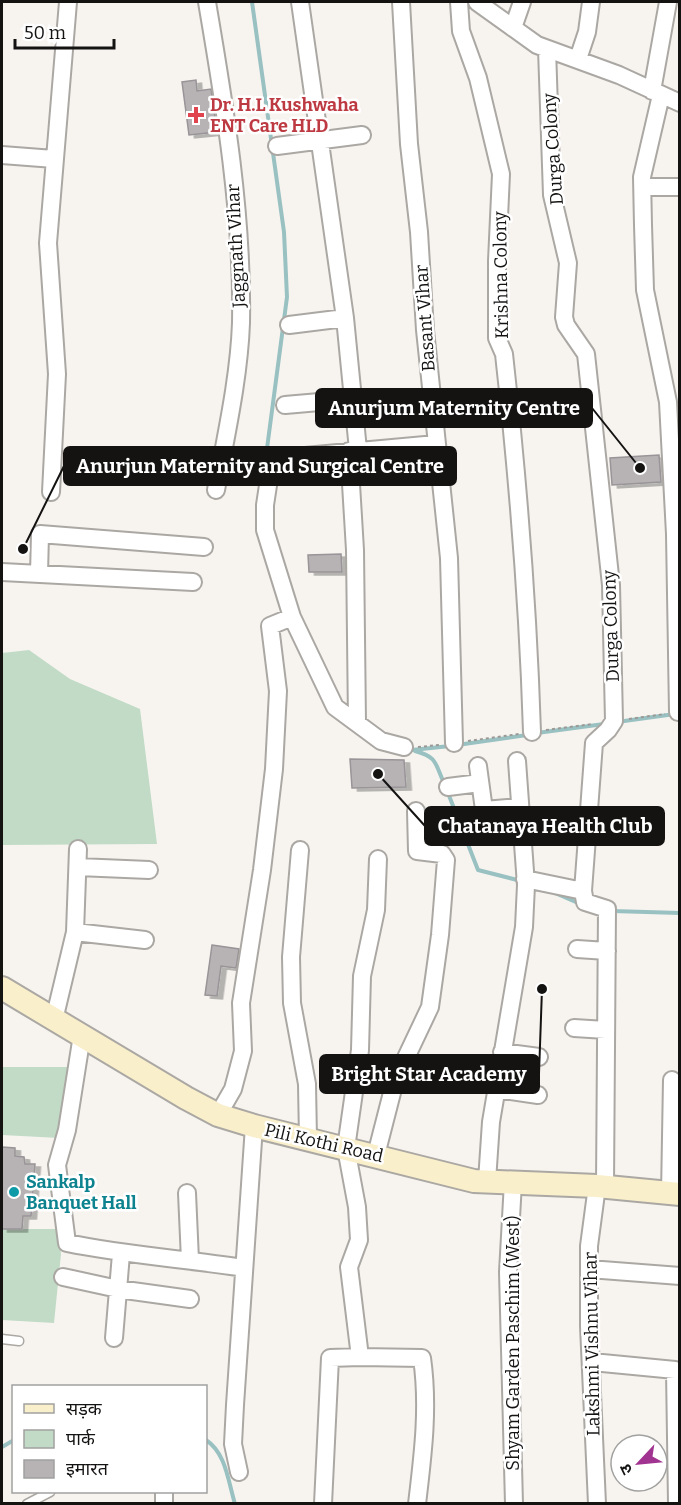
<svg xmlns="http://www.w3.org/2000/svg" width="681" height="1505" font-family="Bitter,'Noto Sans Devanagari',serif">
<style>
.green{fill:#c1dbc6}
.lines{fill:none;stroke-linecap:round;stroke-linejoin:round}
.stream{stroke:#99c1c2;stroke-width:4}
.building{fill:#b7b3b5;stroke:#989497;stroke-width:1.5;filter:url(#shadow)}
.lane-casing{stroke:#aba8a4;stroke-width:11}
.street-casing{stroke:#aba8a4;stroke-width:20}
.secondary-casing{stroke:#aba8a4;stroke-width:26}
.path{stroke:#9b9996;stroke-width:2;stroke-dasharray:3 3;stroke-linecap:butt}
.lane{stroke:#fff;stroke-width:8}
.street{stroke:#fff;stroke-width:16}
.secondary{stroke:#faefcb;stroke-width:22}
.health-dot{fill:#e0444e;stroke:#fff;stroke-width:2}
.culture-dot{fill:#0f9aa8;stroke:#fff;stroke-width:2}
.labels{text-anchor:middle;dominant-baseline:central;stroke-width:5;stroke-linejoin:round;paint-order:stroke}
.health-label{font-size:18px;font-weight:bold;fill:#be3a42;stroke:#fff;text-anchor:start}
.street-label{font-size:18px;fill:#141312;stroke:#fff}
.culture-label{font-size:18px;font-weight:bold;fill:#0d838f;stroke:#fff;text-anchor:start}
.leader{fill:none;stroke:#141312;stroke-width:2}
.callout-dot{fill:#141312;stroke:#fff;stroke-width:2}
.callout{fill:#141312;stroke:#141312;stroke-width:2}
.callout-label{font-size:20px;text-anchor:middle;font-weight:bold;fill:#fff}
</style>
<defs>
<filter id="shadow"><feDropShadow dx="5.5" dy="3" stdDeviation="0" flood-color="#0004"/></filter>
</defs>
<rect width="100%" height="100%" fill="#f7f4f0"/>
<path class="green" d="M29 650 70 679 140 709 157 844 2 845V653Z
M2 1067H70L59 1138 2 1135Z
M2 1229H58L61 1254 54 1323 2 1320Z"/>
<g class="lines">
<path class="stream" d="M252 2 284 232 287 297 266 456
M617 722 675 714
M537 733 604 724
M457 745 527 735
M412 750 450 746
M415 751C438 757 435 764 444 783
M448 793 478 870 521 881
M555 893 578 903
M612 911 680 913
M206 1440C226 1453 228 1481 235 1504
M2 1447 14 1440"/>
</g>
<path class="building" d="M196 80 197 91 211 89 217 132 189 135 182 82Z
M659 455 661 482 612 485 610 458Z
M341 554 342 572H309L308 555Z
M350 759 404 760 406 787 352 788Z
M212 945 239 949 236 968 221 966 217 996 205 995Z
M2 1147 15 1148V1156L24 1157 25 1164H35L31 1216H23L22 1229H2Z"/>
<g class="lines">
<defs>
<path id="lane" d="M2 1339 19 1341
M27 1504 50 1492"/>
<path id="street" d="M207 2C225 107 243 216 241 323 239 378 226 435 216 490
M300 2 345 318 358 450
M401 2 409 144 419 232 425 330 449 558 454 743
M459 2 461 31 478 78 501 174 497 261V338L504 354C518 480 528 605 532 732
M477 2 537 45 619 75 680 103
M513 28 522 2
M547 49 552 195 568 263 564 317 566 325 586 354 611 585 614 721 608 730 594 743 583 891 585 902 607 909 605 1186
M578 59 587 32 591 2
M652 91 668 2
M661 95 642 177 643 225 645 290 668 402 675 534 678 712
M277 146 362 135
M2 155 54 159
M643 187H680
M289 325 345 318
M285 405 354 399
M349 451 355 550 357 723
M51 492 57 374 48 243 68 2
M2 572 193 582
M39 574 40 534 204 547
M404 747 381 741 335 707 292 617 265 530V505L272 459 436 444
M478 766 484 810 519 807
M448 787 480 783
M300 850 291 957 292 1003 307 1084 308 1139
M378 859 376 910 362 976 360 1050 346 1148 357 1207 359 1240 349 1267 360 1357 422 1358C429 1407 423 1454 417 1504
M78 867 149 870
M525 879 583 891
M75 932 145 940
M577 949 607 951
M54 1020 75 932 78 849
M574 1028 606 1030
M82 1035 67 1130 57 1165 67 1243C126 1255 185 1259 244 1268
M502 1052 539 1057
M496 1089 538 1095
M218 1115 233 1089 243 1051 241 1003 262 870 274 769 278 691 270 626 292 617
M376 1155 395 1081 430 1007 440 935 446 860 442 854 417 851 416 811
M487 1181 491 1122 524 927 526 885 517 761
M513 1182 508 1272 514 1504
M187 1193 190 1260
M670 1194 672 1080
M589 1269 680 1276
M63 1277 118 1289 190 1299
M114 1338 121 1254
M592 1362 675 1370 677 1504
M239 1472 233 1444 235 1405 254 1126
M164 1504V1492
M323 1504 330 1358 360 1357
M597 1504 589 1326V1246L597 1186"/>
<path id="secondary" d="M2 988 186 1098 218 1115 254 1126 474 1181 597 1186 680 1194"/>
</defs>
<use href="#lane" class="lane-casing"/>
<use href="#street" class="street-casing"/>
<use href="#secondary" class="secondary-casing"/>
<path class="path" d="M629 719 665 714
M546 730 593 724
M468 741 519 734
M418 747 439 745"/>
<use href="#lane" class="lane"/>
<use href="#street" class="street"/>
<use href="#secondary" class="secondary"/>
</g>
<path class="health-dot" d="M193 106h6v6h6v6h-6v6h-6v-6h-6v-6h6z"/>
<circle class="culture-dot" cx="14" cy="1192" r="6"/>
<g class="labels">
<g class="health-label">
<text x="210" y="105">Dr. H.L Kushwaha<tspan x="210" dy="21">ENT Care HLD</tspan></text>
</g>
<g class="street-label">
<text transform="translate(553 149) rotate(-94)">Durga Colony</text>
<text transform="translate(236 246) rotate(-93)">Jaggnath Vihar</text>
<text transform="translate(501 275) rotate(-91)">Krishna Colony</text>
<text transform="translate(425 318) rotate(-94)">Basant Vihar</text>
<text transform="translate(611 626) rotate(-92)">Durga Colony</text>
<text transform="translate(324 1143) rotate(13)">Pili Kothi Road</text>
<text transform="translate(513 1343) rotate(-90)">Shyam Garden Paschim (West)</text>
<text transform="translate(592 1344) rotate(-91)">Lakshmi Vishnu Vihar</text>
</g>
<g class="culture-label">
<text x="26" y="1182">Sankalp<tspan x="26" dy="21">Banquet Hall</tspan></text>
</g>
</g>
<path class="leader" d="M640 468L592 408M23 549L64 466M378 774L425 826M542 989L539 1074"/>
<g class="callout-dot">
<circle cx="640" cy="468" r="6"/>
<circle cx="23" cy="549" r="6"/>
<circle cx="378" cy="774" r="6"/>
<circle cx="542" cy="989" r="6"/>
</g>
<g class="callout">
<rect x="316" y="389" width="276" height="38" rx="6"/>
<rect x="64" y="447" width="392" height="38" rx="6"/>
<rect x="425" y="807" width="239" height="38" rx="6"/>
<rect x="320" y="1055" width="219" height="38" rx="6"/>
</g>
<g class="callout-label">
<text x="454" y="415">Anurjum Maternity Centre</text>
<text x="260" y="473">Anurjun Maternity and Surgical Centre</text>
<text x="545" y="833">Chatanaya Health Club</text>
<text x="429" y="1081">Bright Star Academy</text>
</g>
<rect width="681" height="1505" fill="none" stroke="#141312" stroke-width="6"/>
<rect x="12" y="1385" width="195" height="108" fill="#ffffff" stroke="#a1a1a0" stroke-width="1.5"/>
<rect x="24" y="1404" width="30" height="9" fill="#faefcb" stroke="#a1a1a0" stroke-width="1.5"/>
<text x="66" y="1415" font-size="18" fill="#141312">सड़क</text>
<rect x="24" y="1430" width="30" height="18" fill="#c1dbc6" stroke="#a1a1a0" stroke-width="1.5"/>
<text x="66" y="1445" font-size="18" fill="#141312">पार्क</text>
<rect x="24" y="1460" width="30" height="18" fill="#b7b3b5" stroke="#a1a1a0" stroke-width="1.5"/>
<text x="66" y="1475" font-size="18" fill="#141312">इमारत</text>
<g transform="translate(639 1463) rotate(244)"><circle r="28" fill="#ffffff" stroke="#a1a1a0" stroke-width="1.5"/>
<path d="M0-4.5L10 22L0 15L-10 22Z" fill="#a13391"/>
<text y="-9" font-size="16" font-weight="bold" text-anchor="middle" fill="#141312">उ</text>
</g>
<path d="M15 39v9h99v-9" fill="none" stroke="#141312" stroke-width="3"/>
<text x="24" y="39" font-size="18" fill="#141312" stroke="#ffffff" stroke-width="4.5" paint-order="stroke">50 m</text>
</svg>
